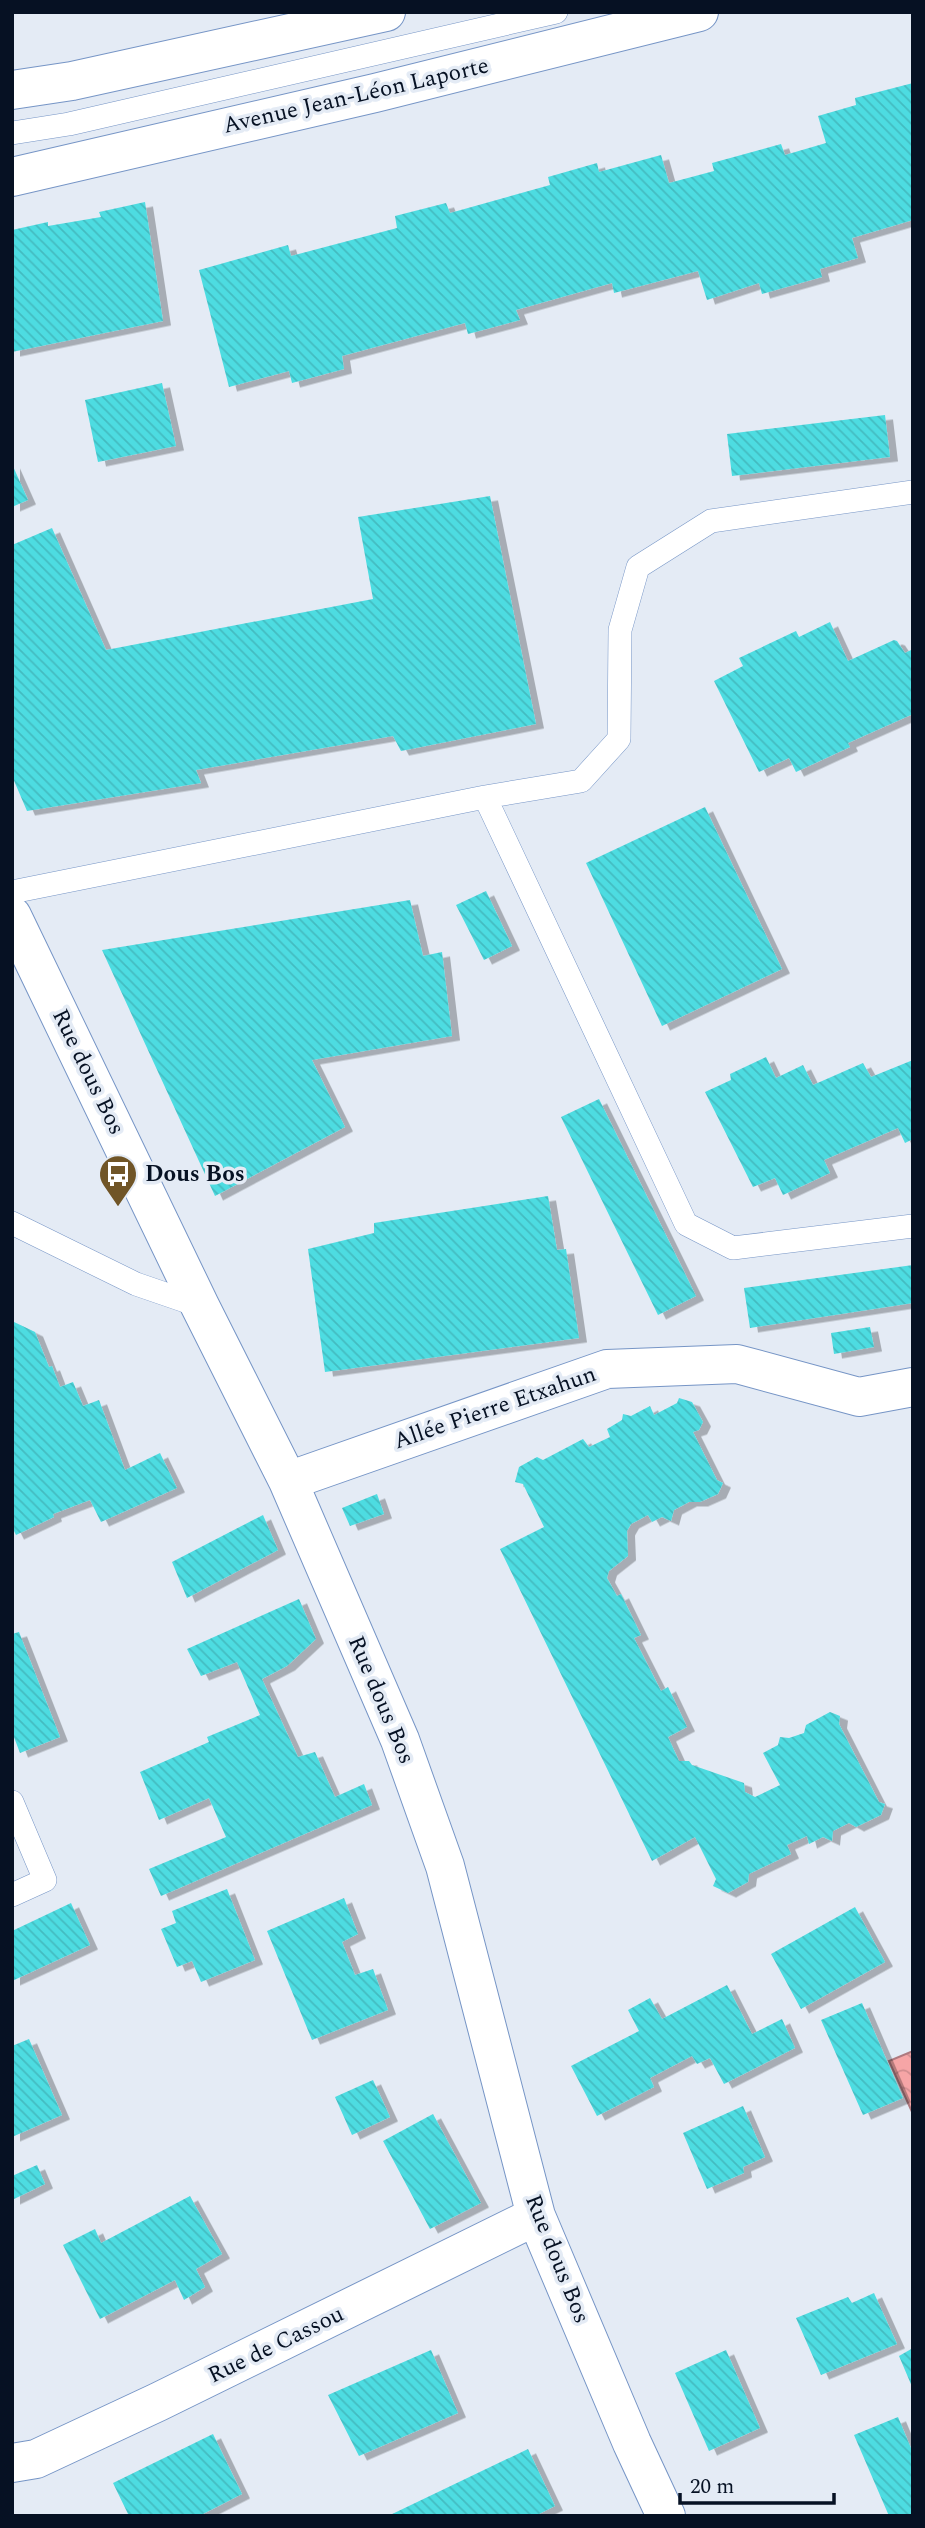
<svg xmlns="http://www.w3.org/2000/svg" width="925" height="2528" font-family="Spectral,serif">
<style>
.water{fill:url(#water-waves);stroke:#ae797f;stroke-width:2}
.building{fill:url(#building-back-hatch);filter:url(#shadow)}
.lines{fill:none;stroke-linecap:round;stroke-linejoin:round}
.service-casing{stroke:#7695c6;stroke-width:24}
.minor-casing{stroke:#7695c6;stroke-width:40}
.tertiary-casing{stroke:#7695c6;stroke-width:40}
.service{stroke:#fff;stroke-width:23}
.minor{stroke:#fff;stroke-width:38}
.tertiary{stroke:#fff;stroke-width:38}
.labels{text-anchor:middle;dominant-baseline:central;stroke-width:7;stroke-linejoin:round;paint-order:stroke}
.street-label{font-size:23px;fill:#061123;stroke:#e4ebf5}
.poi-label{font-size:23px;font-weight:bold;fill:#061123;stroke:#e4ebf5;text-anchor:start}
</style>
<defs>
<pattern id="water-waves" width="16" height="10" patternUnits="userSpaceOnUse" patternTransform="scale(1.75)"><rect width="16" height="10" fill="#f6a5a6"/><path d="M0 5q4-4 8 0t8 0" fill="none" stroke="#d18d8f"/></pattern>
<pattern id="building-back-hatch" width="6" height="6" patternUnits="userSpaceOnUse" patternTransform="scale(1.75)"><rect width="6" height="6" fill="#4edce1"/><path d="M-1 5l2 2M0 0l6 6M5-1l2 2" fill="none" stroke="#43bcc1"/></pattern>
<filter id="shadow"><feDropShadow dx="8" dy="4.5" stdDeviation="0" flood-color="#0004"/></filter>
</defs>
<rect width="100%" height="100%" fill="#e4ebf5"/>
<path class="water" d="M913 2051V2114L889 2061Z"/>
<path class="building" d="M913 83V220L852 238 858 258 820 269 822 277 762 294 759 283 707 300 698 271 614 293 612 283 516 310 520 320 468 334 465 323 342 356 344 369 292 383 289 371 229 387 199 270 288 245 291 256 397 228 395 216 446 203 450 213 550 185 548 177 597 163 599 172 661 155 669 183 714 171 712 163 781 144 785 155 826 143 818 116 856 105 855 98Z
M145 202 163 321 12 352V230L48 222V226L101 217 99 212Z
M162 383 176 446 98 462 85 400Z
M885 415 890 457 732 476 727 434Z
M12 464 28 500 12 507Z
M490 496 536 724 401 751 393 736 196 770 201 783 27 811 12 776V545L52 528 106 650 373 599 358 517Z
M830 622 848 661 894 640 897 641 905 653 913 649V714L848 743 850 747 796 772 789 758 759 772 714 681 743 666 739 658 796 631 799 637Z
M705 807 782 969 662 1026 586 863Z
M486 891 512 946 484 960 456 905Z
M410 900 423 956 442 952 452 1036 312 1060 345 1127 215 1196 102 950Z
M766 1057 776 1078 803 1065 813 1085 863 1063 871 1077 913 1060V1139L905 1143 898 1128 824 1160 830 1173 783 1195 775 1178 753 1187 705 1092 731 1080 730 1074Z
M599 1099 696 1296 658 1315 561 1117Z
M548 1196 557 1250 566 1249 579 1338 325 1372 308 1249 374 1233V1223Z
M913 1265V1303L750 1328 744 1288Z
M12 1321 35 1332 49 1367 52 1366 60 1387 73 1382 83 1406 99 1400 125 1470 160 1453 177 1488 101 1522 90 1500 53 1514 54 1517 16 1535 12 1527Z
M870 1327 874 1347 834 1354 831 1333Z
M679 1398 692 1402 703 1422 699 1430 693 1432 717 1480 723 1483 718 1494 700 1502H689L674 1510 671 1521 662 1517 652 1522 648 1515 631 1524 627 1531 628 1556 609 1571 607 1578 617 1596 621 1594 641 1635 634 1638 661 1691 668 1687 687 1727 668 1737 679 1761H689L692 1765 744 1783 745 1792 755 1797 780 1785 763 1753 778 1745 780 1737 789 1738 804 1733 806 1725 830 1712 840 1716 839 1724 879 1802 885 1804 881 1815 856 1827 849 1823 833 1831 832 1841 823 1837 809 1844 807 1836 787 1845 791 1854 749 1874 748 1882 728 1893 713 1886 716 1879 695 1837 652 1861 500 1549 544 1527 523 1484 515 1482 519 1467 537 1457 543 1460 583 1439 589 1447 610 1437 607 1429 622 1420 623 1414 631 1416 650 1406 654 1415 677 1403Z
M377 1494 384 1514 350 1526 342 1508Z
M263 1515 278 1550 187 1598 172 1562Z
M299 1599 316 1639 287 1666 262 1679 298 1757 315 1752 335 1797 364 1784 372 1805 161 1896 149 1869 226 1837 209 1798 159 1820 140 1772 209 1742 207 1737 260 1715 237 1662 201 1676 187 1649Z
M19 1632 60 1737 20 1753 12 1732V1634Z
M227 1889 255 1960 201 1982 192 1961 177 1967 161 1929 176 1923 172 1911Z
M344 1898 358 1934 342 1942 355 1975 373 1969 388 2010 312 2040 267 1931Z
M71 1903 90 1945 12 1981V1931Z
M855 1907 885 1962 801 2009 771 1954Z
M727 1985 752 2034 782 2019 795 2048 724 2084 710 2058 697 2064 692 2056 650 2078 654 2087 597 2116 571 2066 639 2031 628 2010 650 1998 662 2019Z
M862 2003 903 2098 863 2115 821 2020Z
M29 2039 62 2115 12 2137V2046Z
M373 2080 390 2117 352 2135 335 2097Z
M743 2106 765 2157 743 2167 744 2173 707 2189 683 2133Z
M433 2114 481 2203 430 2229 383 2141Z
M37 2165 45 2184 12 2200V2176Z
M190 2196 222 2254 196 2269 205 2287 184 2300 175 2280 100 2319 63 2245 95 2229 101 2243Z
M874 2293 897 2344 821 2375 796 2318 848 2297 852 2303Z
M913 2348V2389L899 2356Z
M431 2350 458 2413 359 2456 328 2395Z
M726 2350 760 2428 709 2451 675 2373Z
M898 2417 913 2453V2516H905L904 2514 889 2516 854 2435Z
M213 2434 242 2494 199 2516H129L113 2483Z
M528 2449 555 2506 539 2514 540 2516H388Z"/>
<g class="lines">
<defs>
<path id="service" d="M12 133 69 124 556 12
M485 797 686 1224 733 1248 913 1226
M12 892 485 797 581 781 619 739 620 630 638 567 711 521 913 492
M12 1223 136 1284 200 1306
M12 1802 45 1880 12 1895"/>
<path id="minor" d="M12 916 200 1306 288 1481 400 1740 445 1866 536 2216 632 2443 666 2516
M288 1481 607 1369 737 1364 859 1397 913 1387
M12 2463 36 2459 158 2402 536 2216"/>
<path id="tertiary" d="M12 90 72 81 386 12
M12 177 375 93 699 12"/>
</defs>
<use href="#service" class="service-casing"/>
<use href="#minor" class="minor-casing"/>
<use href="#tertiary" class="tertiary-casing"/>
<use href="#service" class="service"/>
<use href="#minor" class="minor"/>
<use href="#tertiary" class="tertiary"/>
</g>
<defs>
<symbol id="bus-pin" viewBox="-11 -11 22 30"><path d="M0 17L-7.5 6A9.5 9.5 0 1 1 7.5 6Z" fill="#705527" stroke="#e4ebf5"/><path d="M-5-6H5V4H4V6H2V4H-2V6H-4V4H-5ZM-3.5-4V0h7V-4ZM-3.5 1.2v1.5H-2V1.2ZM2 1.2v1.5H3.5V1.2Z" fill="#fff"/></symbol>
</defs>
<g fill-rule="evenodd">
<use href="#bus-pin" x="96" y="1152" width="44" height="60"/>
</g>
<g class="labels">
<g class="street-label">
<text transform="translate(356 96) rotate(-13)">Avenue Jean-Léon Laporte</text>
<text transform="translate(88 1072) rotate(64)">Rue dous Bos</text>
<text transform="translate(495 1408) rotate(-19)">Allée Pierre Etxahun</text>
<text transform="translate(381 1700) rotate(67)">Rue dous Bos</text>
<text transform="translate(557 2259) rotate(68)">Rue dous Bos</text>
<text transform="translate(276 2345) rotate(-26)">Rue de Cassou</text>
</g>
<g class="poi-label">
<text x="145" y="1174">Dous Bos</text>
</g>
</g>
<rect width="925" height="2528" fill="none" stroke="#061123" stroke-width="28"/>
<path d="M680 2493v10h154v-10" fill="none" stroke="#061123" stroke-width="3.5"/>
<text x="690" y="2493" font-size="21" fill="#061123" stroke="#e4ebf5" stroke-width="5" paint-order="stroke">20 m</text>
</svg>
